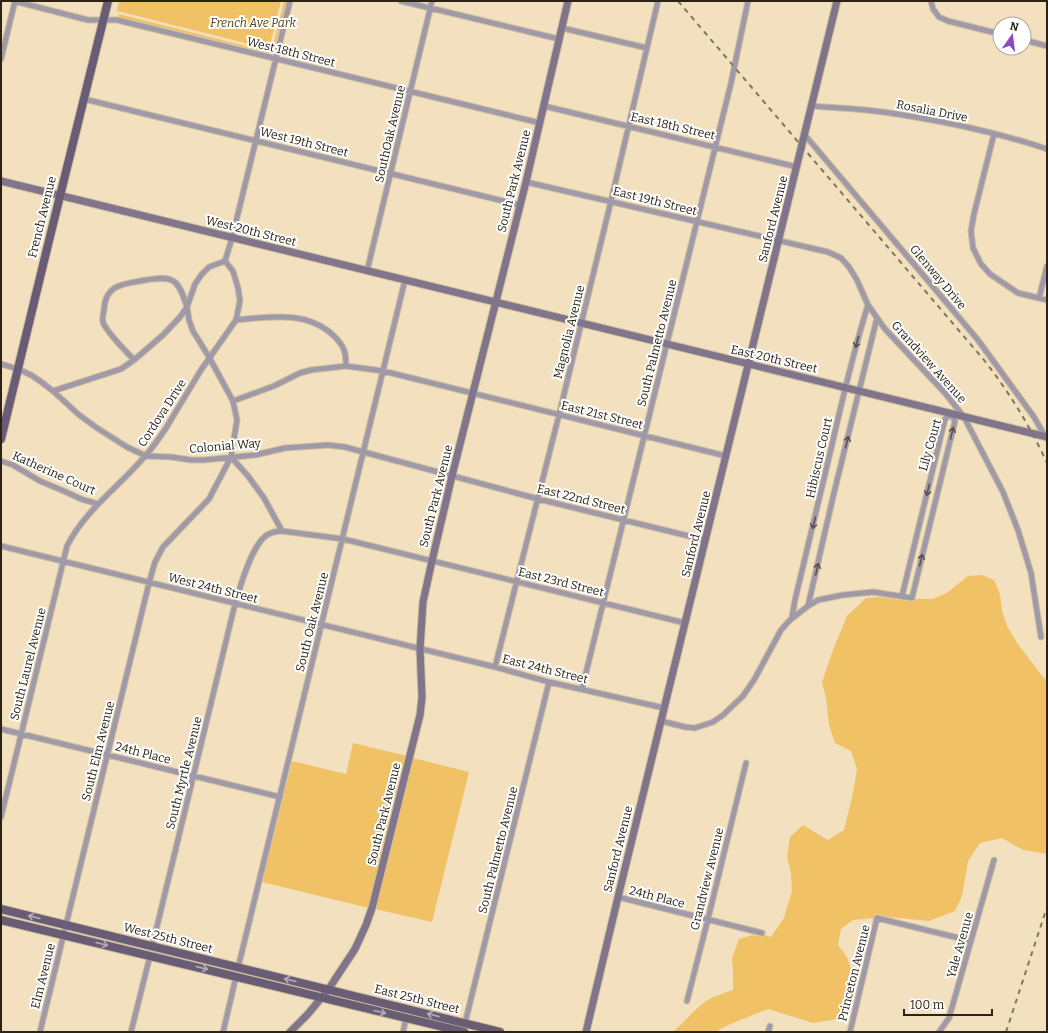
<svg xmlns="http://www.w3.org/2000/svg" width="1048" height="1033" font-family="Bitter,serif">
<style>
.green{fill:#f0c265}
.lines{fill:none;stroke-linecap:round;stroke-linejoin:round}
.street-casing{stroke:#cebea0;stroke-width:7}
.secondary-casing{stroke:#cebea0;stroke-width:9}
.primary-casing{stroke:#cebea0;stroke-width:10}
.street{stroke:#a099a7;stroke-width:5}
.secondary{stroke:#80758a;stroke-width:7}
.primary{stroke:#695c75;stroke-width:8}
.rail{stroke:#81755f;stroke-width:2;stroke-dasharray:5 5;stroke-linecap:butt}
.oneway{stroke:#595250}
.oneway2{stroke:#b4aeba}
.labels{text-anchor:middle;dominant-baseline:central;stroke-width:4;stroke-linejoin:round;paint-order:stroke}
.park-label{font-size:12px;font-style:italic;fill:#544117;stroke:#fff}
.street-label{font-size:12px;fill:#2a2316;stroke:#fff}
</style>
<rect width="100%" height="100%" fill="#f2e0be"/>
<path class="green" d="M119 1H281L269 49 117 11Z
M284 1H287L273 54 118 17 119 14 270 52 272 50Z
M982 575 994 580 1000 594 1002 611 1007 626 1017 643 1043 677 1047 680V854L1023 850 1002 838 980 843 968 861 962 896 955 911 929 921 888 917 875 914 874 918 853 920 841 929 838 945 847 957 853 975 849 1002 838 1019 813 1023 768 1009 728 1025 715 1032H673C684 1022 694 1010 706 1001 714 996 724 993 733 990V971L732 958 739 939 753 935 763 937 764 935 771 937 784 918 792 891 791 873 787 857 790 837 803 825 828 840 844 830 853 793 857 769 851 751 835 743 829 725 826 698 822 682 833 650 847 616 866 598 880 597 914 602 915 599H933L948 592 968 576Z
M353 743 407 756 369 908 262 882 292 761 346 774Z
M413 758 469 772 432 922 375 909Z"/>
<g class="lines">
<defs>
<path id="street" d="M14 1 88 20H117L540 123
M401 1 559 39
M931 1 933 9 939 17 948 21 1000 34
M562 28 647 48
M1024 40 1047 46
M1 59 15 1
M84 99 520 205
M544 106 797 167
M811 106C838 108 864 109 890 113 943 121 996 132 1047 149
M804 134 978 340 1034 417 1046 438
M994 134 974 214 971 231 973 248 981 264 990 274 1018 293 1047 300
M526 182 828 252 841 258 849 267 857 280 868 305 885 329 945 393 964 417 1003 492 1018 530 1031 573 1041 637
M367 271 432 1
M1039 298 1047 266
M236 320C269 317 307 310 334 336 344 346 346 351 346 366
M1 364 18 369 31 375 40 381 53 391 78 414 97 428 127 447 146 456 171 457 191 460H204L255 455 285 448 314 446 328 445 345 447 538 499 705 540
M53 391 121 369 134 360 163 335 180 317 187 307C184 299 181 285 173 281 166 276 154 279 146 280 125 284 105 283 104 310 103 314 102 318 103 322 106 332 126 351 134 360
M233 401 274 386 300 373 311 370 346 366 383 371 726 456
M231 457 248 476 264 498 282 531
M1 461 13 465 40 481 66 492 81 499 98 504
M1 546 495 667 549 682 664 708
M808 606 833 497 877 318
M792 617 795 600C807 550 819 500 831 449 842 401 853 352 868 305
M495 667 559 415 611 201 658 1
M582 689 731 83 748 1
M661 721 685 727 695 728 713 722 723 715 743 696 754 680 781 630 790 620 808 606 818 600 843 595 873 592 912 598 955 421 951 414 945 419 902 596
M1 729 280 797
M1 817 67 546C85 510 120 486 146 455 153 447 160 437 166 428L201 370 236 320 240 301 238 288 233 271 225 261
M618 897 762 933
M152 947 235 604C240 587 252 544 267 535 272 532 277 531 282 531L343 539 685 623
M238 968 405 280
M687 1001 708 919 746 763
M465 1023 549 682
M40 1032 149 583 155 562 163 547 209 499 231 457 237 420 233 401 209 357 193 331 189 320 187 307 195 284 202 274 209 267 225 261 232 238 290 1
M131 1032 150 956
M223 1032 236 977
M403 1032 406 1018
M768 1032 770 1026
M850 1032 877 918 971 941
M939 1032 949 1018 994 860"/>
<path id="secondary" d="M1 181 1047 437
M290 1032 307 1015 328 990 355 949 366 925 372 908 415 735 420 715 422 697 420 649 423 602 432 561 452 476 526 182 568 1
M586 1032 618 897 837 1"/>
<path id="primary" d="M1 439 44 261 108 1
M1 909 500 1032
M1 920 464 1032"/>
</defs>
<use href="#street" class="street-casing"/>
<use href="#secondary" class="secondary-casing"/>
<use href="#primary" class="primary-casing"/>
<use href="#street" class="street"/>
<use href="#secondary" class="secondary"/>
<use href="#primary" class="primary"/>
<path class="rail" d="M678 1 984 360C1009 392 1030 426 1047 463
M1006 1032 1047 907"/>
</g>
<defs><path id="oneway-shaft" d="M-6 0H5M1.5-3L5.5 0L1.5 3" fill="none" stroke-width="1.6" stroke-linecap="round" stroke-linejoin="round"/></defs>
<g class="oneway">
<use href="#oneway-shaft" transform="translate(857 342) rotate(105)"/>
<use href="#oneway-shaft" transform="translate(952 433) rotate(-76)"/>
<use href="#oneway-shaft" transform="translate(847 442) rotate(-76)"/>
<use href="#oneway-shaft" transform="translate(928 490) rotate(104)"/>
<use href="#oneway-shaft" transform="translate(814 523) rotate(104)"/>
<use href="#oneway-shaft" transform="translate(921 560) rotate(-76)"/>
<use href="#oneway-shaft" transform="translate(817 569) rotate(-77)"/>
</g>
<g class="oneway2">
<use href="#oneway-shaft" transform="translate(34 917) rotate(-166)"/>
<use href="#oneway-shaft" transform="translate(102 944) rotate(14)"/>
<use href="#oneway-shaft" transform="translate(202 968) rotate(14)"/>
<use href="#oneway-shaft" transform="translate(290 980) rotate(-166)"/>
<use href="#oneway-shaft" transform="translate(380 1012) rotate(14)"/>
<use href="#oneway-shaft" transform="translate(433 1015) rotate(-166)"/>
</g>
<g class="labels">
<g class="park-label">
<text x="253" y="23">French Ave Park</text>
</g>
<g class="street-label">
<text transform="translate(291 52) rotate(14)">West 18th Street</text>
<text transform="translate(932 111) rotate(11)">Rosalia Drive</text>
<text transform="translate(673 126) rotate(13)">East 18th Street</text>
<text transform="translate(390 134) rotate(-77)">SouthOak Avenue</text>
<text transform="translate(304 142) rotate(14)">West 19th Street</text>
<text transform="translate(514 181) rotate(-76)">South Park Avenue</text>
<text transform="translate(655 201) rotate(14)">East 19th Street</text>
<text transform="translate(42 217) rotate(-76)">French Avenue</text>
<text transform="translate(773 219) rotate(-76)">Sanford Avenue</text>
<text transform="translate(251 231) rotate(14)">West 20th Street</text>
<text transform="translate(938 277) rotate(50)">Glenway Drive</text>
<text transform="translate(569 332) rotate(-76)">Magnolia Avenue</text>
<text transform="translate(657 343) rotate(-76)">South Palmetto Avenue</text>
<text transform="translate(774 359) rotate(13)">East 20th Street</text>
<text transform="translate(929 362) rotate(48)">Grandview Avenue</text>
<text transform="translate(162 413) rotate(-57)">Cordova Drive</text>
<text transform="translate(602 415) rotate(14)">East 21st Street</text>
<text transform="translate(930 445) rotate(-74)">Lily Court</text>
<text transform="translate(225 446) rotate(-5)">Colonial Way</text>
<text transform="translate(819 458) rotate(-77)">Hibiscus Court</text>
<text transform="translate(54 473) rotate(24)">Katherine Court</text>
<text transform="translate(436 496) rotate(-76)">South Park Avenue</text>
<text transform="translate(581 499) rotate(14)">East 22nd Street</text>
<text transform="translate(696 534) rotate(-76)">Sanford Avenue</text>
<text transform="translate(561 582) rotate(14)">East 23rd Street</text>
<text transform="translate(213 588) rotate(14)">West 24th Street</text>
<text transform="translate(312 622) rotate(-76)">South Oak Avenue</text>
<text transform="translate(28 664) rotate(-76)">South Laurel Avenue</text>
<text transform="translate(545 669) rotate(14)">East 24th Street</text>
<text transform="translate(98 751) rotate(-76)">South Elm Avenue</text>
<text transform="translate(143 753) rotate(14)">24th Place</text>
<text transform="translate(184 773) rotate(-76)">South Myrtle Avenue</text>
<text transform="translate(384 814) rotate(-76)">South Park Avenue</text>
<text transform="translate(618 849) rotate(-76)">Sanford Avenue</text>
<text transform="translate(498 850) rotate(-76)">South Palmetto Avenue</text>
<text transform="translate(707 879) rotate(-76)">Grandview Avenue</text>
<text transform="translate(657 897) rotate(14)">24th Place</text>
<text transform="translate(168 938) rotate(14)">West 25th Street</text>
<text transform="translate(960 945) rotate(-74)">Yale Avenue</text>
<text transform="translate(854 973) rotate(-76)">Princeton Avenue</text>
<text transform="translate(43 976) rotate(-76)">Elm Avenue</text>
<text transform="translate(417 999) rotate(14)">East 25th Street</text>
</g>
</g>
<rect width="1048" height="1033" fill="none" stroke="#2a2316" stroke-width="4"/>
<g transform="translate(1012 36) rotate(14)"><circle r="19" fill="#ffffff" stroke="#aaa7a2"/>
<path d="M0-3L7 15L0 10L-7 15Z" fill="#8c4abf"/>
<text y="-6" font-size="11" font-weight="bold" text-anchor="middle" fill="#2a2316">N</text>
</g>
<path d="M904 1009v6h88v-6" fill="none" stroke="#2a2316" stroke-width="2"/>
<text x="910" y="1009" font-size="12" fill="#2a2316" stroke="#ffffff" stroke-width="3" paint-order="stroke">100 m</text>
</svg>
